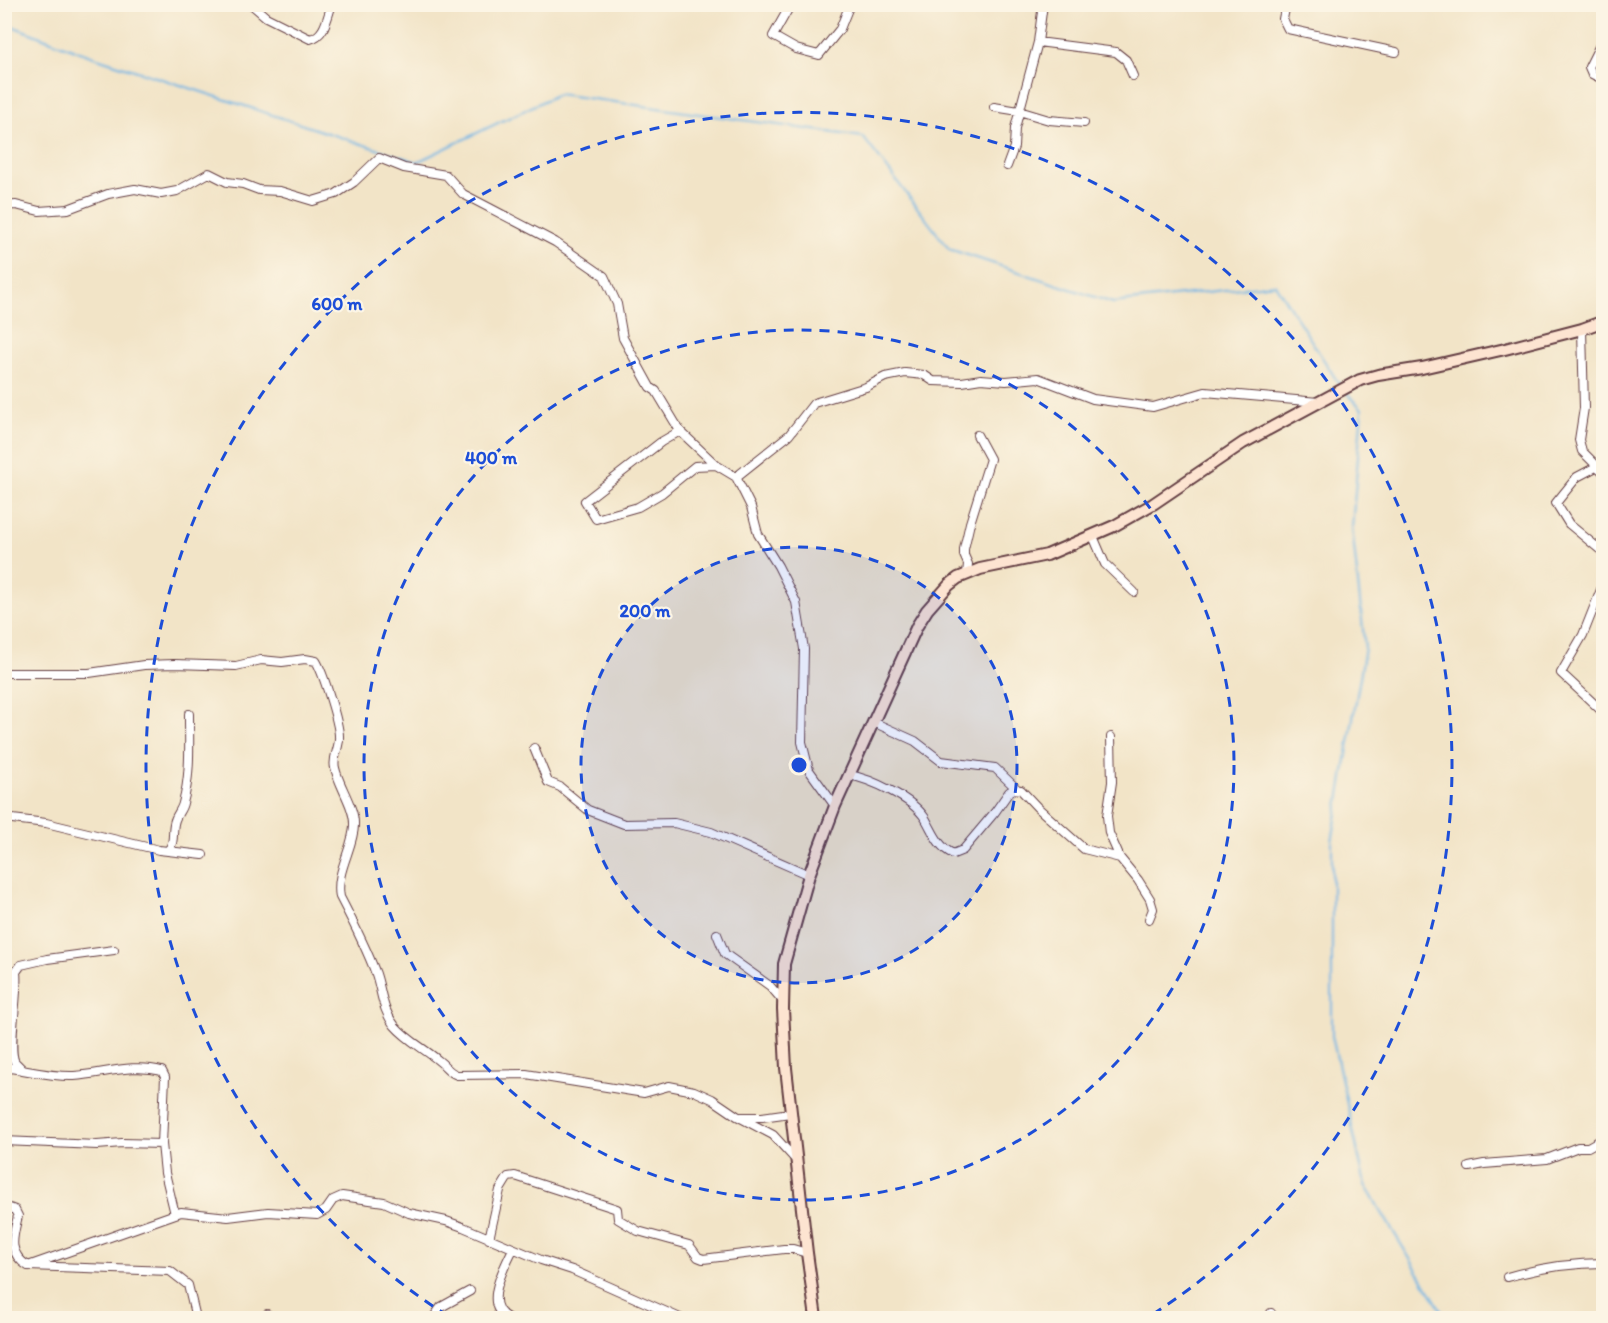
<svg xmlns="http://www.w3.org/2000/svg" width="1608" height="1323" font-family="Itim,sans-serif">
<style>
.lines{fill:none;stroke-linecap:round;stroke-linejoin:round}
.stream{stroke:#6db4e4;stroke-width:2}
.street-casing{stroke:#633d42;stroke-width:10}
.secondary-casing{stroke:#633d42;stroke-width:14}
.street{stroke:#fff;stroke-width:8}
.secondary{stroke:#fde4d1;stroke-width:10}
.ring{fill:none;stroke:#1d4ed8;stroke-width:3;stroke-dasharray:10 8}
.centre{fill:#1d4ed8;stroke:#fcf5e5;stroke-width:3}
.ring-label{font-size:18px;text-anchor:middle;font-weight:bold;fill:#1d4ed8;stroke:#fcf5e5;stroke-width:4.5;stroke-linejoin:round;paint-order:stroke}
</style>
<rect width="100%" height="100%" fill="#fcf5e5"/>
<filter id="ink" filterUnits="userSpaceOnUse"><feTurbulence type="fractalNoise" baseFrequency=".0167" numOctaves="2"/><feDisplacementMap in="SourceGraphic" scale="12" xChannelSelector="R" yChannelSelector="G"/><feConvolveMatrix kernelMatrix="1 2 1 2 8 2 1 2 1" color-interpolation-filters="sRGB"/></filter>
<filter id="wash" filterUnits="userSpaceOnUse"><feTurbulence type="fractalNoise" baseFrequency=".008" numOctaves="4" result="noise"/><feDisplacementMap in="SourceGraphic" scale="24" xChannelSelector="R" yChannelSelector="G"/><feGaussianBlur stdDeviation="1.35" result="paint"/><feColorMatrix in="noise" values="0 0 0 0 0 0 0 0 0 0 0 0 0 0 0 0 0 1.4 0 .05"/><feComposite in="paint" operator="in"/></filter>
<g filter="url(#wash)">
<rect width="100%" height="100%" fill="#f2e4c7"/>
<g class="lines">
<path class="stream" d="M4 23 88 55 417 162 558 94 863 137 949 249 1113 303 1275 284 1341 387
M1345 391 1362 409 1352 528 1365 648 1332 842V1036L1365 1185 1446 1318"/>
</g>
</g>
<g filter="url(#ink)">
<g class="lines">
<defs>
<path id="street" d="M251 4 266 17 310 39C325 36 327 18 332 4
M791 4 773 36 796 49 819 55 840 29 850 4
M1286 4 1283 19 1288 29 1396 52
M1604 37 1589 67 1592 74 1604 80
M1038 42 1116 52 1126 60 1133 76
M994 107 1019 111 1049 120 1084 123
M1007 166 1014 147 1015 128 1038 42 1043 4
M4 206 16 205 39 211 68 209 108 194 135 189 161 194 177 191 209 173 227 182 243 184 259 190 280 191 313 201 336 194 354 182 379 158 404 168 446 175 463 194 555 242 604 276 617 304 623 338 650 387 656 391 680 431 716 465 736 477 751 507 758 534 778 566 796 602 804 649 802 742 809 770 835 806
M1582 329 1584 408 1579 440 1582 451 1604 473
M680 431 661 442 585 501 596 519 638 507 662 493 695 466 716 465
M1596 467 1577 477 1556 503 1569 524 1604 553
M736 477 789 435 814 403 866 387 885 377 905 373 924 375 933 381 962 382 981 379 1006 381 1038 378 1093 399 1153 407 1205 392 1318 402
M1093 536 1105 564 1134 592
M967 574 968 564 964 555V549L970 523 990 459 977 435
M1604 582 1583 635 1561 673 1604 713
M4 673H89L144 665 175 664 236 666 261 660 282 662 305 659 316 661C323 672 339 723 339 736 340 748 332 757 335 768 339 786 355 808 354 825 354 847 335 872 340 897 353 922 366 947 376 974 382 992 382 1010 395 1026 407 1040 425 1049 439 1061 446 1066 448 1072 457 1075L526 1074 644 1093 669 1086 694 1091 712 1099 737 1116 773 1135 796 1160
M873 722 915 741 941 761 995 768 1017 789
M1111 737 1112 782 1107 816 1109 833 1120 858
M534 748 548 782 560 787 588 810 624 824 674 823 711 832 809 875
M849 775C871 779 912 798 925 818 933 831 937 846 953 854L963 850 995 812 1009 792 1014 789 1021 790 1037 807 1084 849 1120 858 1138 880 1150 899 1153 909 1149 919
M4 818 46 823 159 850 203 855
M168 851C176 841 171 831 175 820 177 814 182 809 183 803 191 774 189 743 189 714
M717 934 725 954 770 986 783 1001
M4 970 16 972C19 993 7 1049 15 1062 16 1063 21 1068 22 1069
M16 972 21 965 47 959 114 950
M4 1067C27 1070 51 1077 74 1076 104 1074 132 1063 162 1071L165 1077 162 1144 165 1173 175 1214
M741 1117H762L790 1113
M4 1141 97 1145 122 1143 162 1144
M1469 1167 1484 1164 1547 1159 1578 1147H1588L1604 1138
M4 1206 15 1210 18 1216C13 1237 7 1253 28 1266L170 1271 188 1285 196 1318
M489 1239 500 1190 508 1177 515 1176 617 1209 618 1219 638 1231 689 1245 698 1257 703 1259 784 1249H793L807 1253
M28 1266 181 1212 228 1217 268 1212 317 1215 326 1210 333 1200 342 1196 384 1202 409 1213 446 1221 463 1227 541 1260 572 1270 680 1318
M1507 1277C1539 1268 1570 1263 1604 1263
M267 1314 269 1318
M433 1318 441 1307 470 1291
M508 1318C482 1306 504 1268 513 1249
M1270 1318 1271 1313"/>
<path id="secondary" d="M816 1318 807 1253 786 1068 783 1009 784 964 809 875 835 806 917 626 927 610 949 585 958 578 980 569 1047 555 1114 526 1153 504 1243 443 1360 380 1378 375 1422 368 1505 349 1582 329 1604 321"/>
</defs>
<use href="#street" class="street-casing"/>
<use href="#secondary" class="secondary-casing"/>
<use href="#street" class="street"/>
<use href="#secondary" class="secondary"/>
</g>
</g>
<circle cx="799" cy="765" r="218" fill="#1d4ed8" fill-opacity=".12"/>
<g class="ring">
<circle cx="799" cy="765" r="218"/>
<circle cx="799" cy="765" r="435"/>
<path d="M448 1316A653 653 0 1 1 1150 1316"/>
</g>
<circle cx="799" cy="765" r="9" class="centre"/>
<g class="ring-label">
<text x="337" y="310">600 m</text>
<text x="491" y="464">400 m</text>
<text x="645" y="617">200 m</text>
</g>
<rect width="1608" height="1323" fill="none" stroke="#fcf5e5" stroke-width="24"/>
</svg>
